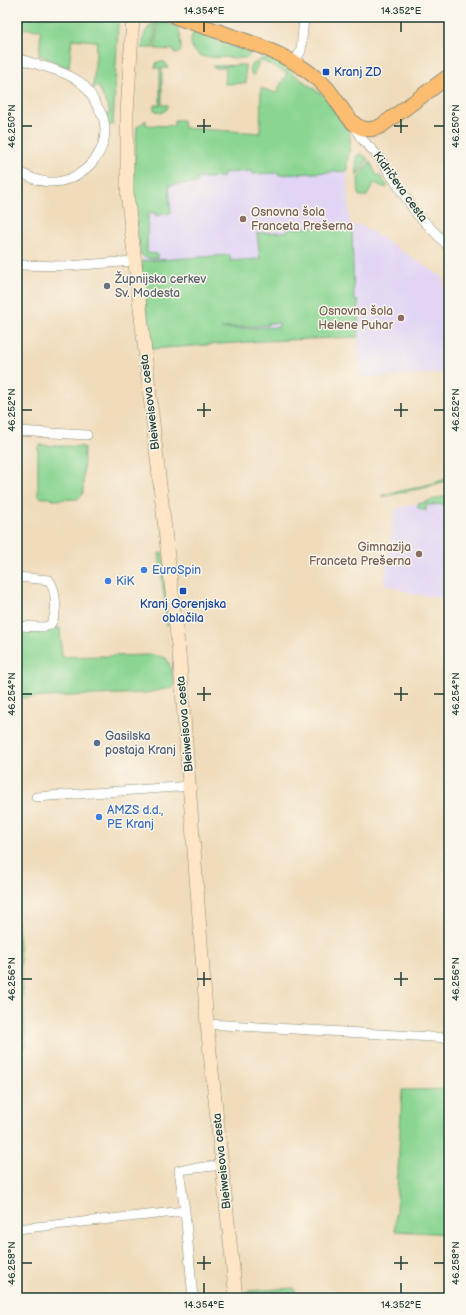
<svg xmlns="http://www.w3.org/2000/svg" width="466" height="1315" font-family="'Balsamiq Sans',sans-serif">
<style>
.built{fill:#e1d4f4}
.green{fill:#8ad592;stroke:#548963;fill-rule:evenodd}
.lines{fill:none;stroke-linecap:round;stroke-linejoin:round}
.minor-casing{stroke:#888c78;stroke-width:10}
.secondary-casing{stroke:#888c78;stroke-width:14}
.primary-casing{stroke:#888c78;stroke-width:16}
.minor{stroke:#fff;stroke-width:9}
.secondary{stroke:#fee5c5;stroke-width:13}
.primary{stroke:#fcbd6f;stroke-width:14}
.ticks{fill:none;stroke:#1f3d34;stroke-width:1.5}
.transit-dot{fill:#1a4fb4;stroke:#fbf7ec;stroke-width:1.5}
.education-dot{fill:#8d6e63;stroke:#fbf7ec;stroke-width:1.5}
.worship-dot{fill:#6b7280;stroke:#fbf7ec;stroke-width:1.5}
.shop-dot{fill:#3f7fe0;stroke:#fbf7ec;stroke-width:1.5}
.service-dot{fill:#5c6f8a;stroke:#fbf7ec;stroke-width:1.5}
.labels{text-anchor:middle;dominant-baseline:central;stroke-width:3;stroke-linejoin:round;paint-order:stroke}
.transit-label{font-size:12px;fill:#164399;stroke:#fbf7ec;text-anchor:start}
.street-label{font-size:12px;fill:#1f3d34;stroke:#fbf7ec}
.education-label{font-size:12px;fill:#785e54;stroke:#fbf7ec;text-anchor:end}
.worship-label{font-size:12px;fill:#5b616d;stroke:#fbf7ec;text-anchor:start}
.shop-label{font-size:12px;fill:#366cbe;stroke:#fbf7ec;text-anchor:start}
.service-label{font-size:12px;fill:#4e5e75;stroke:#fbf7ec;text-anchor:start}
.neatline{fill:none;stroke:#1f3d34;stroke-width:1.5}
.ticks-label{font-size:10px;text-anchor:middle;fill:#1f3d34}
</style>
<rect width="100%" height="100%" fill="#fbf7ec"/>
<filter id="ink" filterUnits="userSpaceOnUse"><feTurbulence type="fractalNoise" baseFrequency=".025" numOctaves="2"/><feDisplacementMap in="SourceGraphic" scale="8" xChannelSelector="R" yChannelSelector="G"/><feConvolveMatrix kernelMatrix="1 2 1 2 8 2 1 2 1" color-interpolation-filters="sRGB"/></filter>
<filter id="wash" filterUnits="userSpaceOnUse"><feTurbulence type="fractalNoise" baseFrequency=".012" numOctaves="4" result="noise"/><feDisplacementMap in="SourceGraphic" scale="16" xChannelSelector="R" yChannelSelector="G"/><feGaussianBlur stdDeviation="0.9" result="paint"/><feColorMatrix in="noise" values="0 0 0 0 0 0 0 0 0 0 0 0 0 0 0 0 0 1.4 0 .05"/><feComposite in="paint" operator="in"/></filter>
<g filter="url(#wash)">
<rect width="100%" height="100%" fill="#f0dcbb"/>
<path class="built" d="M349 132 350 144 346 160 350 225H361L443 277 447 339H449V373L361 378 357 335 153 348 133 187Z
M449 495V598L416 595 384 584 395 509Z"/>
<path class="green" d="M17 17H117L118 24 113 125H107L105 116 110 112 98 86 93 88 97 41 72 39 69 68 39 55 41 30 17 28Z
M162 22 176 26 180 33 181 50 179 53H175L174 50 155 49 158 23Z
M156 23 153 48H142C144 36 144 28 156 23Z
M194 32 248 51 249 55 247 58 204 57C193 53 187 43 194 32Z
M263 58 276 61 325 97 349 132C353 144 346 157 347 171L279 175V173L253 174 252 171 224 173 223 177 197 179V183L169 185 171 213 156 216V213H148L147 253 157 254V258C149 259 145 258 140 254L133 187 137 127 146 120V125L174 126V120H183L184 128 260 133 261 88 276 93 287 73 260 60 253 76 251 74 250 66Z
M157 62H165L168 68H162V105H168L167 109 161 113 154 110V105H160V68H155Z
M245 65 246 83 225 84 226 68H213V66Z
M361 153 368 159 357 176 356 157Z
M370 161 377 176 379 175 388 186 386 188 374 183 367 196H359L358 178Z
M344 225 352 232 354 300 358 301V337L262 341 151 349 141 267H143L142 261 230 255 231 261 260 259 257 233 287 232 288 229ZM268 323H279V327L221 329V328L268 325Z
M40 445 84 447 83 493 79 499 52 500V498H42L38 495V447Z
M449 478V480L424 488 382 497V495L423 486Z
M449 495V504L426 505V511L418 508V504Z
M159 553H163L170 622 167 626Z
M60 628 62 657 153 655 166 658 172 670 174 687 147 693 17 698V629Z
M17 918 26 1047 18 1048 17 1038Z
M449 1089V1234L395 1231 402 1090Z
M294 1288 296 1293H288L287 1298H244V1293L248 1291Z"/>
</g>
<g filter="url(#ink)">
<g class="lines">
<defs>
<path id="minor" d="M17 58C37 65 63 70 80 82 87 87 92 96 96 104 99 109 103 115 104 121 111 153 80 184 48 182 36 181 26 176 17 170
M294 62 301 51 304 17
M354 125 361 138 379 157 416 213 449 247
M17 265 68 266 134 261
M17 431 87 435
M17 577 49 580C57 591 58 615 50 625L44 627 17 626
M36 797 191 786
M207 1024 449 1038
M185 1211 179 1170 222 1165
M17 1229 185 1211 193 1298"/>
<path id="secondary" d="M133 17 127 113V192L180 663 207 1024 236 1298"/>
<path id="primary" d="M176 17C219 33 280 47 315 77 320 81 326 86 330 92 345 110 354 139 381 126L449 76"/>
</defs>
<use href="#minor" class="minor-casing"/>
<use href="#secondary" class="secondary-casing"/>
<use href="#primary" class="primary-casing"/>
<use href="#minor" class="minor"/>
<use href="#secondary" class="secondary"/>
<use href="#primary" class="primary"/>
</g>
</g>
<path class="ticks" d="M204 22V32M401 22V32M204 119V133M401 119V133M22 126H32M197 126H211M394 126H408M434 126H444M204 403V417M401 403V417M22 410H32M197 410H211M394 410H408M434 410H444M204 687V701M401 687V701M22 694H32M197 694H211M394 694H408M434 694H444M204 972V986M401 972V986M22 979H32M197 979H211M394 979H408M434 979H444M204 1256V1270M401 1256V1270M22 1263H32M197 1263H211M394 1263H408M434 1263H444M204 1283V1293M401 1283V1293"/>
<g class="transit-dot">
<rect x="322" y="68" width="8" height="8" rx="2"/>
<rect x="179" y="587" width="8" height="8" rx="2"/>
</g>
<g class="education-dot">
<circle cx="243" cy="219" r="4"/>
<circle cx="401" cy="318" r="4"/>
<circle cx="419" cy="554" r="4"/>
</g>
<circle class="worship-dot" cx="107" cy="286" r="4"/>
<g class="shop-dot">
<circle cx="144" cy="570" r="4"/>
<circle cx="108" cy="581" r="4"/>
<circle cx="99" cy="817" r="4"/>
</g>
<circle class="service-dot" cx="97" cy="743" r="4"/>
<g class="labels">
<g class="transit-label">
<text x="334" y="72">Kranj ZD</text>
<text x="183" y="604" text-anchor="middle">Kranj Gorenjska<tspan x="183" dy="14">oblačila</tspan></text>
</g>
<g class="street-label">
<text transform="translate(400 187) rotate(54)">Kidričeva cesta</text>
<text transform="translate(150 402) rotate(-97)">Bleiweisova cesta</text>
<text transform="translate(185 724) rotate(-95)">Bleiweisova cesta</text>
<text transform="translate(222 1161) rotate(-96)">Bleiweisova cesta</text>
</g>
<g class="education-label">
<text x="251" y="212" text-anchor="start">Osnovna šola<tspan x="251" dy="14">Franceta Prešerna</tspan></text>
<text x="393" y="311">Osnovna šola<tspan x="393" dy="14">Helene Puhar</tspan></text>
<text x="411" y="547">Gimnazija<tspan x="411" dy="14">Franceta Prešerna</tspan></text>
</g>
<g class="worship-label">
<text x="115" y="279">Župnijska cerkev<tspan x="115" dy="14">Sv. Modesta</tspan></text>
</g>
<g class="shop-label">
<text x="152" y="570">EuroSpin</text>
<text x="116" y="581">KiK</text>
<text x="107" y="810">AMZS d.d.,<tspan x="107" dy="14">PE Kranj</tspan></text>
</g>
<g class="service-label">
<text x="105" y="736">Gasilska<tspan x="105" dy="14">postaja Kranj</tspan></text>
</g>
</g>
<rect width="466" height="1315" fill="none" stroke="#fbf7ec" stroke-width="44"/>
<rect x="22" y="22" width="422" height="1271" class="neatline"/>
<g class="ticks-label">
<text x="204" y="14">14.354°E</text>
<text x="401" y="14">14.352°E</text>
<text transform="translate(455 126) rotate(-90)" y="4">46.250°N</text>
<text transform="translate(11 126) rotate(-90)" y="4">46.250°N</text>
<text transform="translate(455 410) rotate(-90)" y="4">46.252°N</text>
<text transform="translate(11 410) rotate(-90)" y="4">46.252°N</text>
<text transform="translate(455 694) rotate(-90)" y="4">46.254°N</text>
<text transform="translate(11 694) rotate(-90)" y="4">46.254°N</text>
<text transform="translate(11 979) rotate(-90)" y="4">46.256°N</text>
<text transform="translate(455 979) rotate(-90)" y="4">46.256°N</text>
<text transform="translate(455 1263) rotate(-90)" y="4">46.258°N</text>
<text transform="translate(11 1263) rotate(-90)" y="4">46.258°N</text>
<text x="204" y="1308">14.354°E</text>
<text x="401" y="1308">14.352°E</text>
</g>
</svg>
